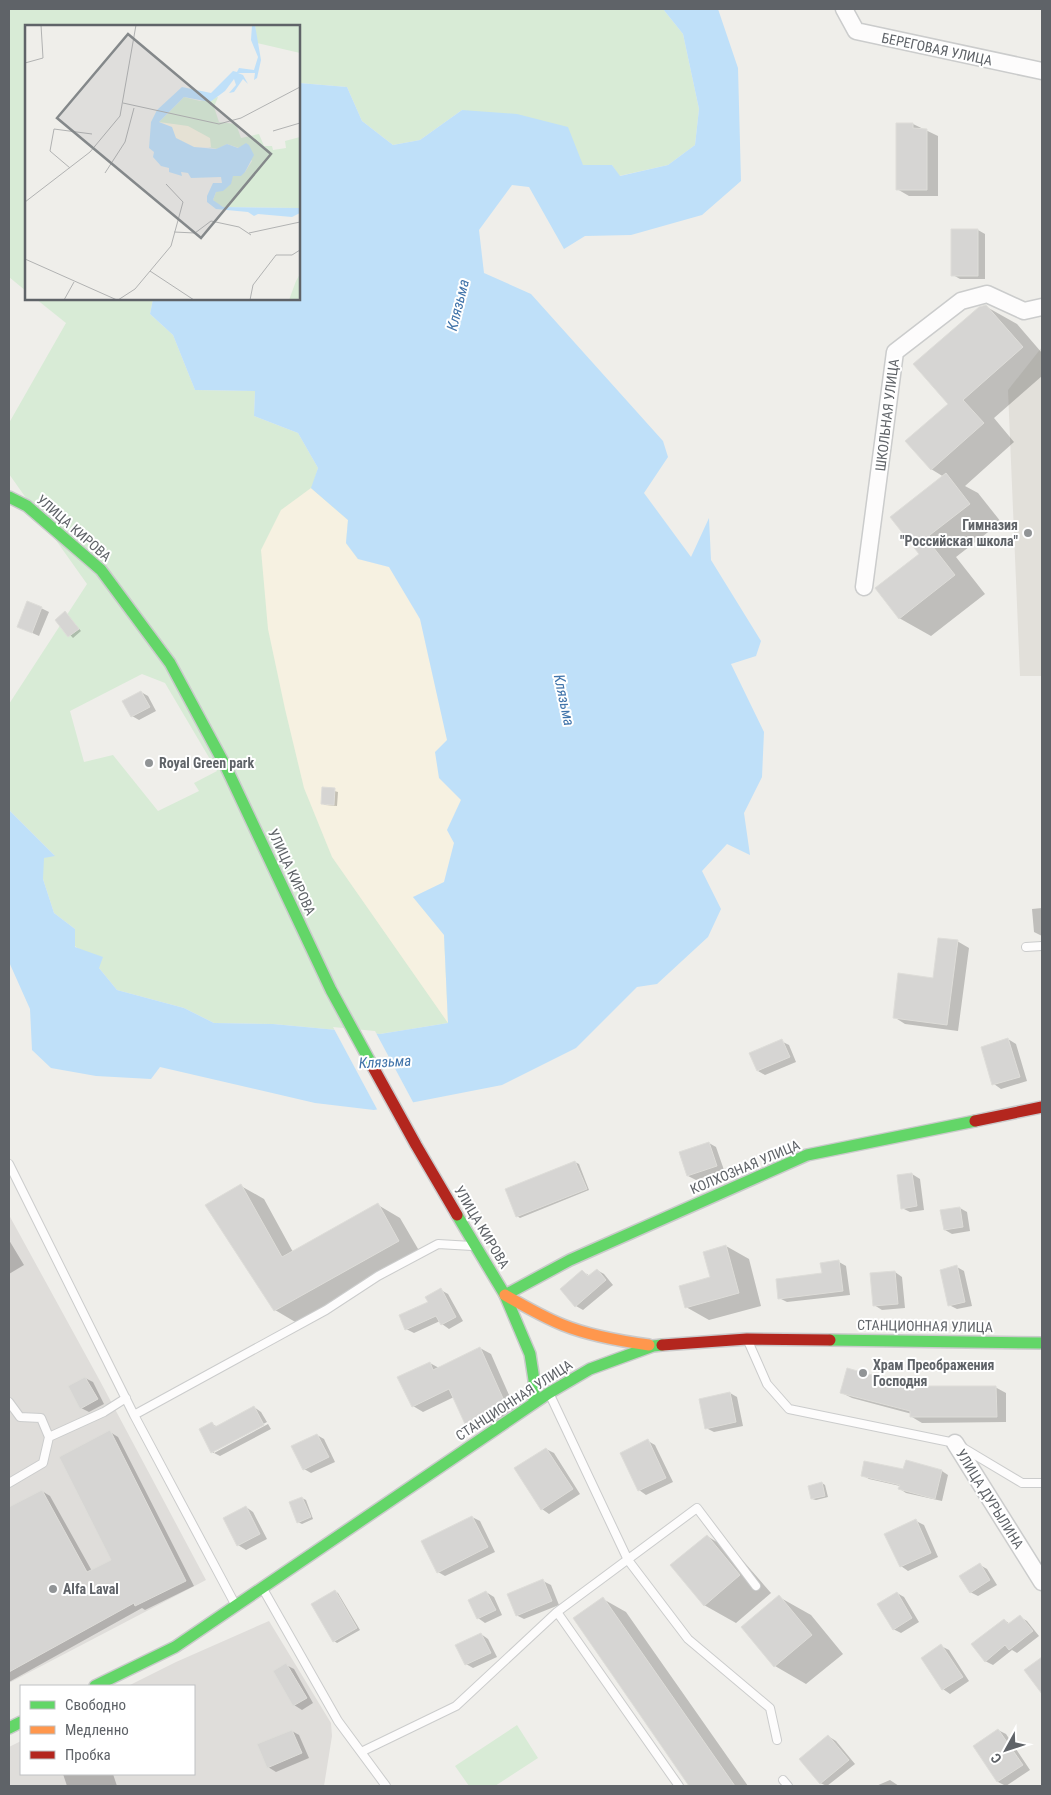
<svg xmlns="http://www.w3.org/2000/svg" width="1051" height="1795" font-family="'Roboto Condensed',sans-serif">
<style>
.industrial{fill:#dfddda}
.education{fill:#e2e0da}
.green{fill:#d8ebd6;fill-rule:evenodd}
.sand{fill:#f6f1e1}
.water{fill:#bfe0f9}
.pier{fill:#efeeea}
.shadow{fill:#0003}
.building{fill:#d6d5d3;stroke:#deddd9}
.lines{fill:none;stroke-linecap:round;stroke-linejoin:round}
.lane-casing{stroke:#cbcccc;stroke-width:10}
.street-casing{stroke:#cbcccc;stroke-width:19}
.fast-casing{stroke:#cacacb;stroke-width:14}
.slow-casing{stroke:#cacacb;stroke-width:14}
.jam-casing{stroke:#cacacb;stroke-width:14}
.lane{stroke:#fdfcfc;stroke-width:8}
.street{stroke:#fdfcfc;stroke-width:16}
.fast{stroke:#63d668;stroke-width:11}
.slow{stroke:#ff974d;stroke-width:11}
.jam{stroke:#b3261e;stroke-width:11}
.poi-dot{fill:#919496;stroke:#fff;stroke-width:2}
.labels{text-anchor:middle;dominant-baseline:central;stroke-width:4;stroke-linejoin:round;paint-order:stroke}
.street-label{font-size:14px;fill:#5f6368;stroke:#fff}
.poi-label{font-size:14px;font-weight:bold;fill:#5f6368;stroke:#fff;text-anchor:start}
.water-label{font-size:15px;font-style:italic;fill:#4174aa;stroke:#fff}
.inset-road{fill:none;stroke:#b1b2b2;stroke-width:1}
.view{fill:#84888a;fill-opacity:0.15;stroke:#84888a;stroke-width:2.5}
.inset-edge{fill:none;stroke:#5f6368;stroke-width:2.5}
</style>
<rect width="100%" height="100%" fill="#efeeea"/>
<path class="industrial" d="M9 1215 100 1381 206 1580 9 1683Z
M269 1621 331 1723 332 1736 324 1786H9V1747L21 1741V1774H194V1686H128L176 1662Z"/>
<path class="education" d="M1042 347V676H1020L1008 390Z"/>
<path class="green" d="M9 9H663L683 34 699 109 695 145 668 165 619 176 612 165H583L462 110 420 140 393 145 362 121 347 87 299 83V26H26V291L9 277Z
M36 299H153L150 314 173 335 195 390 255 391 254 416 298 433 318 468 312 488 348 520 346 543 358 559 447 740 461 800 413 897 444 934 448 1023 380 1034 273 1024 214 1023 184 1008 117 990 99 968 75 946V929L54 913 43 879V858L54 855 9 810V704L87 584 9 474V423L66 323ZM142 674 165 683 217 771 194 783 199 791 158 811 113 755 84 762 70 711Z
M517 1725 538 1758 495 1786H469L455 1766Z"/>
<path class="sand" d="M311 488 348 520 346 543 358 559 389 567 420 619 461 800 447 830 454 843 444 882 413 897 444 934 448 1023 332 857 304 788 285 709 268 629 261 550 281 510Z"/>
<path class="water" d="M663 9H718L738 68 741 181 702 215 631 235 585 236 564 249 529 187 512 185 479 230 484 273 531 294 663 441 668 457 644 493 691 557 709 518 711 560 761 641 756 656 731 664 764 732 762 777 744 813 750 855 727 844 702 871 721 909 708 937 657 984 637 987 576 1048 502 1085 374 1110 315 1103 160 1067 151 1079 96 1076 51 1068 32 1050 30 1009 9 962V810L55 856 44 858 43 879 54 913 75 929V947L103 957 99 968 117 990 184 1008 214 1023 273 1024 380 1034 448 1023 444 935 413 897 444 882 454 843 447 830 461 800 439 778 435 752 447 740 420 619 389 567 358 559 346 543 348 520 311 488 318 468 298 433 254 416 255 391 195 390 173 335 150 314 153 299H299V83L347 87 362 121 393 145 420 140 462 110 517 114 568 127 583 165H612L620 176 668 165 695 145 699 109 683 34Z"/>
<path class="pier" d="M333 1027 375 1031 414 1104 378 1111Z"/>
<path class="shadow" d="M913 124 938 136V196H909L897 189Z
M978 230 985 234V279H960L953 275Z
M985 306 1017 324 1042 353V376L994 418 1014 442 965 486 978 493 1001 522 956 557 985 594 931 636 899 618 944 477 931 469 950 404Z
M41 608 49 612 39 636 19 627Z
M65 613 81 631 73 638 56 620Z
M141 692 148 696 156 711 139 720 132 716Z
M323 788 338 792 337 806 325 805 322 803Z
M1042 908V936L1034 932 1032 909Z
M957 941 969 948 958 1031 905 1024 894 1017 934 979Z
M1008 1039 1016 1044 1027 1081 1001 1089 994 1084Z
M781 1041 789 1045 796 1062 765 1075 758 1071Z
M709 1143 716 1147 724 1170 696 1180 688 1176Z
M575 1162 579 1164 589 1190 520 1218 517 1216Z
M912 1174 920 1179 924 1210 910 1212 902 1208Z
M241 1186 264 1199 293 1252 378 1205 400 1218 421 1254 297 1323 275 1310Z
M960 1208 967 1212 970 1231 952 1234 945 1230Z
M9 1240 24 1265 9 1274Z
M726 1246 749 1259 761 1306 709 1320 686 1307 711 1278Z
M839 1262 846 1266 850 1295 787 1302 779 1298 823 1274Z
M957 1267 964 1271 972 1306 957 1309 949 1305Z
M597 1270 604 1274 613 1285 583 1310 576 1306 582 1271 590 1276Z
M895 1272 902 1277 905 1308 882 1310 874 1305Z
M441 1290 448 1294 463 1321 449 1329 442 1324 440 1321 414 1333 406 1329Z
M480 1348 491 1354 516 1411 477 1429 466 1423 454 1397 423 1412 413 1406 430 1363 439 1368Z
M85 1378 93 1382 104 1404 89 1412 81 1408Z
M995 1387 1006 1393V1422L922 1423 912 1417V1414L852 1398 842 1393Z
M730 1393 737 1397 743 1426 714 1432 706 1428Z
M254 1407 261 1412 267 1422 214 1450V1453L268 1424 271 1429 220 1456 212 1452V1424L218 1427Z
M110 1432 118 1437 194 1586 145 1610 142 1608 9 1682V1509L42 1491 50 1496 92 1571 112 1560Z
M317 1435 324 1439 335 1462 311 1473 304 1469Z
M648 1441 655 1445 673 1482 646 1495 639 1490Z
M546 1449 554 1453 580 1494 549 1514 542 1509 516 1469Z
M904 1471H942L948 1475 942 1501 906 1493 900 1489V1486L869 1479 862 1475Z
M822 1483 825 1485 828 1497 816 1500 812 1499Z
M302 1498 306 1500 313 1519 302 1524 298 1522Z
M246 1507 253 1512 267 1539 246 1550 238 1545 225 1518Z
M472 1517 480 1521 495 1552 445 1576 438 1572Z
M916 1521 924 1525 938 1557 908 1571 901 1566Z
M707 1536 738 1555 771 1593 736 1623 704 1605Z
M980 1565 987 1569 997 1585 978 1596 970 1592Z
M543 1581 551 1585 559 1605 524 1619 516 1615Z
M335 1591 338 1593 360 1630 337 1643 334 1641 312 1604Z
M486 1592 494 1597 502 1615 485 1623 478 1618Z
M897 1593 904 1597 919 1622 901 1633 893 1629Z
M779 1597 811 1615 843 1654 806 1684 775 1666 743 1627Z
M603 1599 626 1612 748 1786H691L574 1619Z
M1020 1617 1027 1621 1039 1636 1017 1653 1012 1650 993 1665 985 1661 1004 1620 1010 1624Z
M481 1634 488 1639 497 1657 473 1668 466 1664Z
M941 1646 949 1650 969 1681 950 1694 943 1689 922 1658Z
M286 1665 294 1669 313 1703 302 1710 294 1705 275 1671Z
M998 1730 1006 1734 1030 1770 1006 1786 998 1782 974 1746Z
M292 1731 299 1735 309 1758 276 1772 268 1767Z
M828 1736 836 1741 855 1764 827 1786 820 1783Z
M63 1774H113L117 1786H67Z
M890 1780 899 1786H876Z"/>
<path class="building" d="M896 123H913V128L927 129V190H896Z
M951 229H978V276H951Z
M986 305 1023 347 963 400 984 423 931 470 905 441 948 404 913 364 979 307Z
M946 473 970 504 926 538 955 575 899 619 875 588 919 554 890 517Z
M27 601 42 607 32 633 17 627Z
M65 611 79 629 68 637 55 620Z
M141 691 150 707 131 717 122 701Z
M322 787 335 788 334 805 321 804Z
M938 938 958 940 947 1025 893 1018 898 973 933 978Z
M1008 1038 1020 1077 992 1085 981 1047Z
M782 1039 790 1057 757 1071 749 1053Z
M709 1142 717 1166 687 1176 679 1152Z
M575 1161 587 1189 516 1217 505 1189Z
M912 1173 917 1206 901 1209 897 1175Z
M241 1184 282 1257 378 1203 399 1241 274 1311 205 1205Z
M960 1207 963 1227 944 1230 940 1210Z
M726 1245 739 1293 685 1308 679 1286 710 1277 703 1252Z
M839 1260 843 1291 778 1299 776 1279 822 1273 820 1263Z
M957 1265 965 1302 948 1306 940 1270Z
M597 1269 606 1280 575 1307 560 1289 582 1270 588 1276Z
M895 1271 898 1304 873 1306 870 1273Z
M441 1288 456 1317 441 1325 436 1316 405 1330 399 1315 428 1302 425 1297Z
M480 1347 506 1405 465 1424 449 1389 412 1407 397 1377 430 1362 433 1370Z
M847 1368 911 1386H996L997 1417H910V1411L840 1393Z
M85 1377 98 1399 80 1409 68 1386Z
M730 1392 736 1422 705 1429 699 1399Z
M254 1406 264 1425 211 1453 199 1429 212 1422 215 1427Z
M110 1430 186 1581 135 1606 134 1603 9 1672V1507L42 1490 87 1572 111 1560 59 1457Z
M317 1434 329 1457 303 1470 291 1446Z
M648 1439 666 1478 638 1491 620 1453Z
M546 1448 573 1489 541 1510 514 1468Z
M906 1460 942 1470 935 1499 898 1489 900 1485 861 1476 864 1461 903 1469Z
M822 1482 825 1496 811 1499 808 1486Z
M302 1497 311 1517 297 1523 289 1502Z
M246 1506 260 1534 237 1546 223 1518Z
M472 1516 488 1547 437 1573 421 1541Z
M916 1519 931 1553 900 1567 884 1534Z
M707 1535 740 1575 704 1606 670 1565Z
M980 1563 990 1580 970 1593 959 1576Z
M543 1579 552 1601 516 1616 507 1594Z
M335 1590 357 1628 333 1642 311 1604Z
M486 1591 496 1610 477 1619 468 1600Z
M897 1592 912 1618 893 1630 877 1604Z
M779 1595 812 1635 774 1667 741 1627Z
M603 1597 735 1786H689L609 1670 573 1618Z
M1020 1615 1033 1631 1009 1650 1005 1645 985 1662 971 1644 1004 1619 1008 1624Z
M481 1633 491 1653 465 1665 455 1645Z
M941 1644 963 1677 942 1690 921 1658Z
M1042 1657V1694L1024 1670Z
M286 1663 307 1698 293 1706 273 1671Z
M998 1729 1023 1765 997 1782 973 1746Z
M292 1730 302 1753 267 1768 257 1744Z
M828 1735 849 1760 820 1784 799 1759Z"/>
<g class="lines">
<defs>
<path id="lane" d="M1026 947 1042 946
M9 1164 134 1415 235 1604
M748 1341 767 1384 789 1409 955 1443 1022 1483H1042
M550 1395 628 1560 688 1639 770 1708 777 1740
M9 1402 20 1417 41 1418 49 1437 43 1463 9 1483
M134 1415 326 1310 378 1276 438 1244 472 1246
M49 1437 104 1412 126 1398
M263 1589 338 1721 386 1786
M557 1612 679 1786
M361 1752 456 1706 557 1612 697 1508 756 1586
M783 1780 788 1786"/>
<path id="street" d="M844 9 856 31 1042 71
M864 587 895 352 961 301 987 294 1024 311 1042 307
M955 1443 1042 1582"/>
<path id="fast" d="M9 497 27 506 101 570 170 663 226 767 331 990 373 1067
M457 1215 505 1295 530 1354 534 1380V1403
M505 1295 570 1260 807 1155 975 1121
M830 1340 1042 1343
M95 1686 175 1647 549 1393 590 1369 653 1346 662 1345
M9 1728 21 1722"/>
<path id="slow" d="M505 1295C524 1306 543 1317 563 1325 590 1336 620 1341 649 1345"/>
<path id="jam" d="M373 1067 416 1145 457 1215
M975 1121 1042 1107
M662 1345 747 1339 830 1340"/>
</defs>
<use href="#lane" class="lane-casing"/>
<use href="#street" class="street-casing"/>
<use href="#fast" class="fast-casing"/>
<use href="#slow" class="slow-casing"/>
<use href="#jam" class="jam-casing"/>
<use href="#lane" class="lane"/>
<use href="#street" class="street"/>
<use href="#fast" class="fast"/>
<use href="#slow" class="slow"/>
<use href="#jam" class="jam"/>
</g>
<g class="poi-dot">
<circle cx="1028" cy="533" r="5"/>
<circle cx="149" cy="763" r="5"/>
<circle cx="863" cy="1373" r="5"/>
<circle cx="53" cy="1589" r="5"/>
</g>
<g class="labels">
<g class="street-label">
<text transform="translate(937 49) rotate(12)">БЕРЕГОВАЯ УЛИЦА</text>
<text transform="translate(887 415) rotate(-83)">ШКОЛЬНАЯ УЛИЦА</text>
<text transform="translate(74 528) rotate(41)">УЛИЦА КИРОВА</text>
<text transform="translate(292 872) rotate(65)">УЛИЦА КИРОВА</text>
<text transform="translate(745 1167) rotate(-23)">КОЛХОЗНАЯ УЛИЦА</text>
<text transform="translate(482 1227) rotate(59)">УЛИЦА КИРОВА</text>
<text transform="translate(925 1326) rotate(1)">СТАНЦИОННАЯ УЛИЦА</text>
<text transform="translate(514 1400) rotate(-33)">СТАНЦИОННАЯ УЛИЦА</text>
<text transform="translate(990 1499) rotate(58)">УЛИЦА ДУРЫЛИНА</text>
</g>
<g class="poi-label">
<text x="1018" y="525" text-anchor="end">Гимназия<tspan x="1018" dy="16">"Российская школа"</tspan></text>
<text x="159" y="763">Royal Green park</text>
<text x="873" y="1365">Храм Преображения<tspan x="873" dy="16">Господня</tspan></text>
<text x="63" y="1589">Alfa Laval</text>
</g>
<g class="water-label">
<text transform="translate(458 305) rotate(-76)">Клязьма</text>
<text transform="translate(564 700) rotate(78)">Клязьма</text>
<text transform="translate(385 1062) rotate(-3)">Клязьма</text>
</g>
</g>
<g transform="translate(25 25)">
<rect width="275" height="275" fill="#efeeea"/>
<path d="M230 0H275V28L232 18ZM159 72 175 76 193 72 189 82 194 97 211 99 216 113 234 109 239 121H247L248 125 261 123 260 116 275 112V183L198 182 191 178 188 175 191 167 208 151 220 147 227 136 217 124 202 119 192 124 157 116 134 97ZM275 249V275H264L271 256Z" fill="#d8ebd6"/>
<path d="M134 97 163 101 185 113 186 122H169L151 113Z" fill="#f6f1e1"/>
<path d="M227 0H230L236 35 232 53 229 55 230 48H213L218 50 223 59 218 54 209 67 204 68 211 60 209 54 200 66 185 77 159 72 134 97 147 102 151 113 169 122 191 124 202 119 213 123 221 118 224 120 229 130 220 147 216 151H208L206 159 198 166 191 167 188 175 198 182 275 183V188L267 192 233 189 229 191 223 187 191 184 182 177V171L188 158H197L196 152 166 153 163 148 156 147 157 151 144 147V143L136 141 128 132 129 127 124 123 126 97 132 85 157 62 186 68 208 46 212 47 214 43 229 45 233 32 226 15Z" fill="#bfe0f9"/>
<path class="inset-road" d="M0 38 18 33 16 0M98 78 194 99 216 93 275 62M248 106 275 98M45 143 25 126 29 104 67 109M80 148 100 117 109 83M0 177 65 127 95 91 111 0M149 207 170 208 186 196 214 202 226 210M224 208 275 197M0 234 92 275M125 246 169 275M39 275 49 257M93 275 110 264 146 221 158 177 141 159M190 275H213M225 275 228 260 251 230H267L275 225"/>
<path class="view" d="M103 9 246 129 176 213 32 93Z"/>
<rect width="275" height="275" class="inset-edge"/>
</g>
<rect width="1051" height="1795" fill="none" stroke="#5f6368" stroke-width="20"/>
<rect x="20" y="1685" width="175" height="90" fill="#ffffff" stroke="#bfc1c3"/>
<rect x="30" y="1701" width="25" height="8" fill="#63d668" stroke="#bfc1c3"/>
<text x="65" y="1710" font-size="15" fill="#5f6368">Свободно</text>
<rect x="30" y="1726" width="25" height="8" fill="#ff974d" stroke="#bfc1c3"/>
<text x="65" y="1735" font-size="15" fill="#5f6368">Медленно</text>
<rect x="30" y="1751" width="25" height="8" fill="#b3261e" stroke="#bfc1c3"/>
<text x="65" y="1760" font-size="15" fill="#5f6368">Пробка</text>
<g transform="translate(1006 1750) rotate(230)" stroke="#ffffff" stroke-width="4" paint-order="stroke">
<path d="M0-4L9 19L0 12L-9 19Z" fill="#5f6368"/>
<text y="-8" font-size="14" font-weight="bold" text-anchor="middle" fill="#5f6368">С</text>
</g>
</svg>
